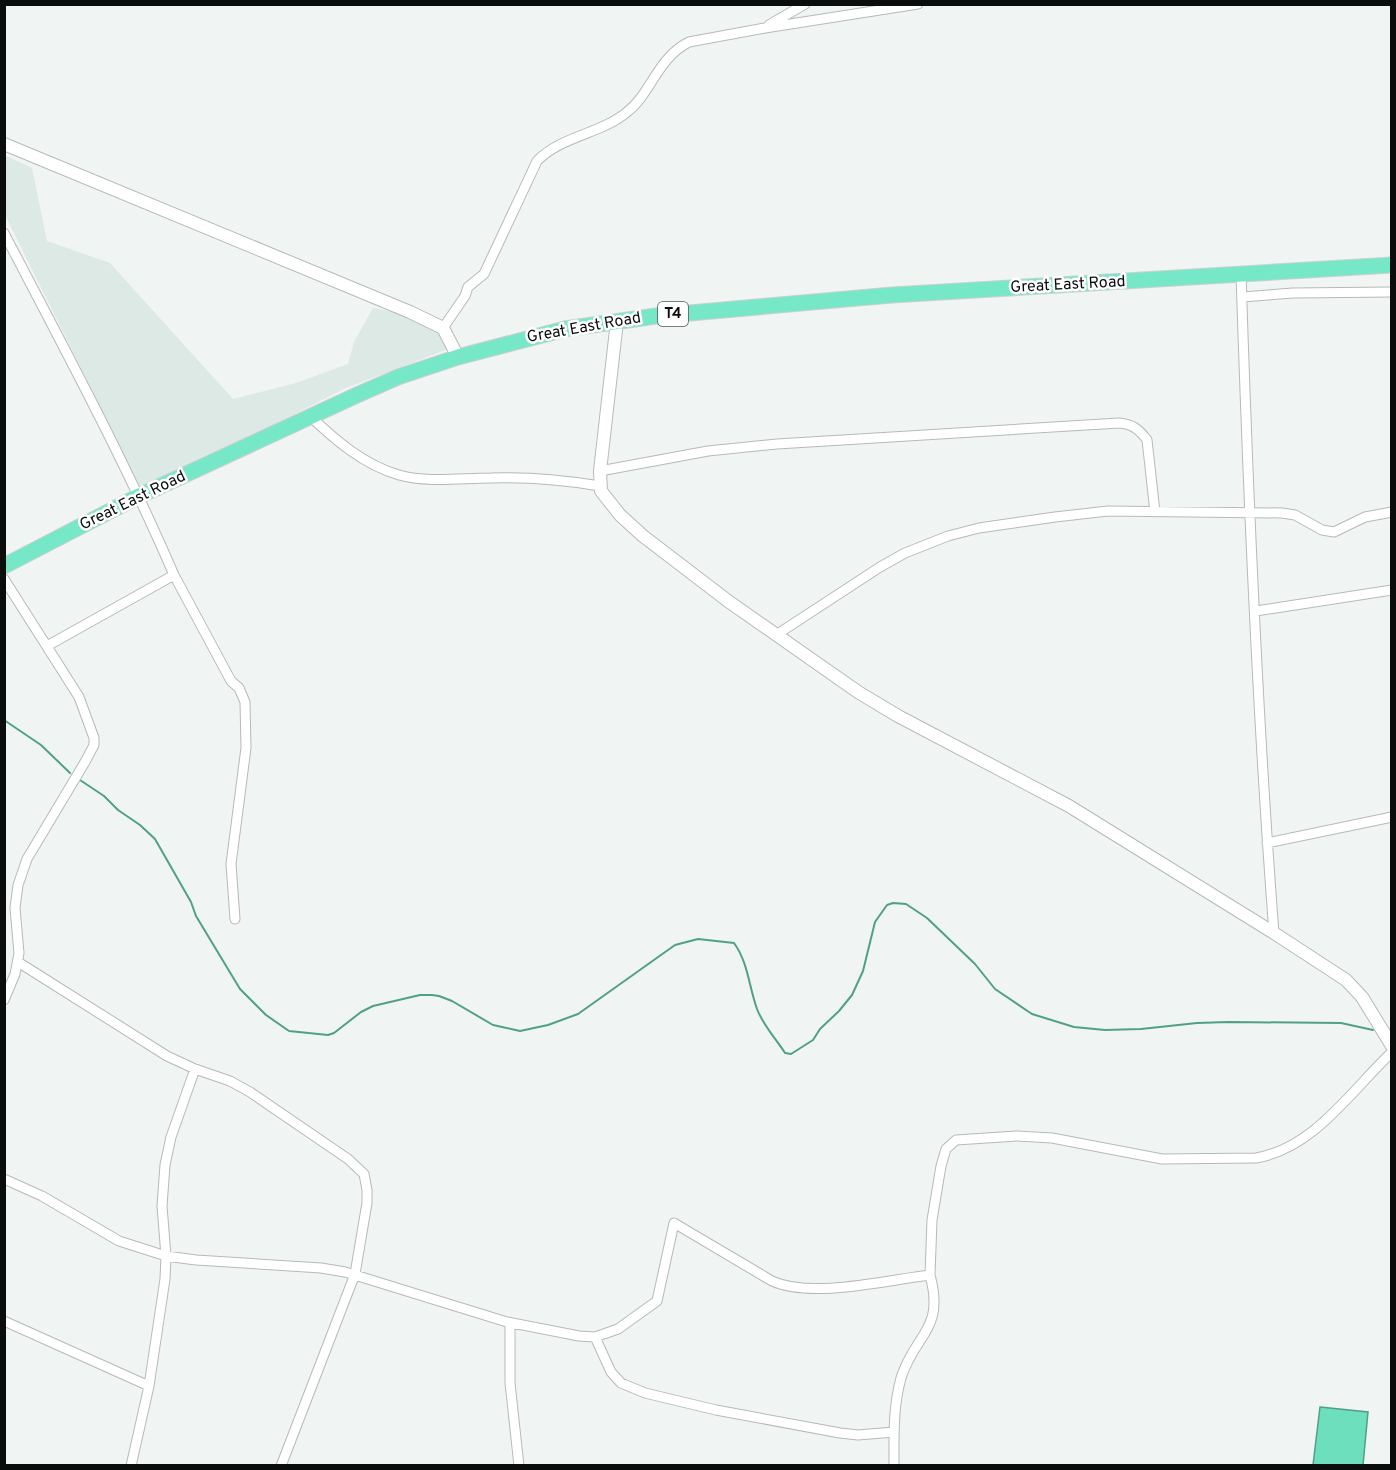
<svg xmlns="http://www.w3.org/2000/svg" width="1396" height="1470" font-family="Overpass,sans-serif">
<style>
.built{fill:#dce9e4}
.water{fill:#6ddfbc;stroke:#50a087;stroke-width:1.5}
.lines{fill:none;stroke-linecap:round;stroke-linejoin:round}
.stream{stroke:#50a087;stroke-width:2}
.minor-casing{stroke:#b5bab8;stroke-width:11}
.tertiary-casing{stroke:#b5bab8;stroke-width:14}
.trunk-casing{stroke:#cecfce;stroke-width:17}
.minor{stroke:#fff;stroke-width:9}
.tertiary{stroke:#fff;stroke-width:12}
.trunk{stroke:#76e8c8;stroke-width:15}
.labels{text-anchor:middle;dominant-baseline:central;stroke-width:5;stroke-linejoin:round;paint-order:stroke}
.shield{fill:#fff;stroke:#545655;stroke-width:1.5}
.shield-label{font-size:15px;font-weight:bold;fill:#0b0d0c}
.street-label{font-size:16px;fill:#0b0d0c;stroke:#fff}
</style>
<rect width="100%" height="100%" fill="#f0f5f3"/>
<path class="built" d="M4 155 32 168 47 241 110 263 233 399 296 383 348 364 354 342 373 308 406 314 441 328 448 349 346 388 142 491 5 215Z"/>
<path class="water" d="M1320 1407 1368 1412 1363 1465H1313Z"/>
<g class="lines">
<path class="stream" d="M4 720 41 745 70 773
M80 780 104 796 118 810 140 825 155 839 191 902 196 916 240 989 266 1015 289 1031 328 1035 334 1033 361 1012 373 1006 420 995H432L439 996 452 1001 493 1025 520 1031 548 1025 578 1014 675 945 698 939 734 943C748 962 749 987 757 1009 763 1025 776 1039 785 1053L791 1054 813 1040 820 1029 839 1011 852 995 863 971 875 922 887 905 893 903 906 904 927 918 975 964 995 989 1032 1014 1074 1027 1105 1030 1141 1029 1197 1023 1228 1022 1341 1023 1373 1030"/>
<defs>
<path id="minor" d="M769 25 805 4
M4 233C63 346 123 457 174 575L47 646
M1241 274C1248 493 1257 714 1274 933
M1242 297 1293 293 1392 292
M443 328 465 296 468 287 484 274 537 161C561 136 601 134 627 112 651 94 657 58 689 42L765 28 918 4
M309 415C335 440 364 465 399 475 428 483 461 478 491 478 527 477 564 480 600 486
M600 471 708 451 777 444 1119 423C1132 424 1139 429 1147 440L1155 512
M174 575 231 681 239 688 245 702 246 748 231 864 235 919
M4 579 79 697 94 738V745L85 762 27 859 18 885 15 908 19 953 15 974 4 1000
M1256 611 1392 590
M776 635 880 567 905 553 948 536 979 528 1055 517 1108 511 1282 513 1295 515 1322 530 1334 532 1365 517 1392 512
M1267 843 1392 817
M18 962 167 1056 195 1069 230 1081 250 1092 348 1159 364 1174 367 1190V1203L355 1274 281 1466
M4 1179 42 1196 119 1241 166 1256 196 1260 321 1268 345 1272 507 1322 579 1336 595 1337 618 1329 657 1301 674 1223 772 1281C812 1299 887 1280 930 1275L932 1220 941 1166 946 1149 956 1140 1017 1136 1052 1138 1162 1159 1256 1158C1314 1148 1351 1091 1392 1052
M4 1321 149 1386
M510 1323V1383L519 1466
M595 1337 611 1372 621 1383 645 1393 716 1410 840 1433 858 1435 894 1432
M131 1466 149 1386 165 1279 166 1256 162 1206 165 1165 171 1137 195 1069
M894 1466C894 1435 893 1407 901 1378 915 1333 945 1331 930 1275"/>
<path id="tertiary" d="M4 144 410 312 443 328 458 357
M617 321 600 471 601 491 620 515 643 536 728 601 858 692 898 716 1069 806 1274 933 1346 980 1362 997 1392 1046"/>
<path id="trunk" d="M4 566 139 496 357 395 398 377 458 357 565 329 656 316 892 295 1392 265"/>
</defs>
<use href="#minor" class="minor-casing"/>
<use href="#tertiary" class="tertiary-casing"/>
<use href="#trunk" class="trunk-casing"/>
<use href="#minor" class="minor"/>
<use href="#tertiary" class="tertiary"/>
<use href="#trunk" class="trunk"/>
</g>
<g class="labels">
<rect class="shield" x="658" y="302" width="30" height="24" rx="4.5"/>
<g class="shield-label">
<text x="673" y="314">T4</text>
</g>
<g class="street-label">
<text transform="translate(1068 285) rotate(-3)">Great East Road</text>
<text transform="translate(584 328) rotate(-10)">Great East Road</text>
<text transform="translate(133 501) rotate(-26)">Great East Road</text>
</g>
</g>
<rect width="1396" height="1470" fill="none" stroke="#0b0d0c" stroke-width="12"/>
</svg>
